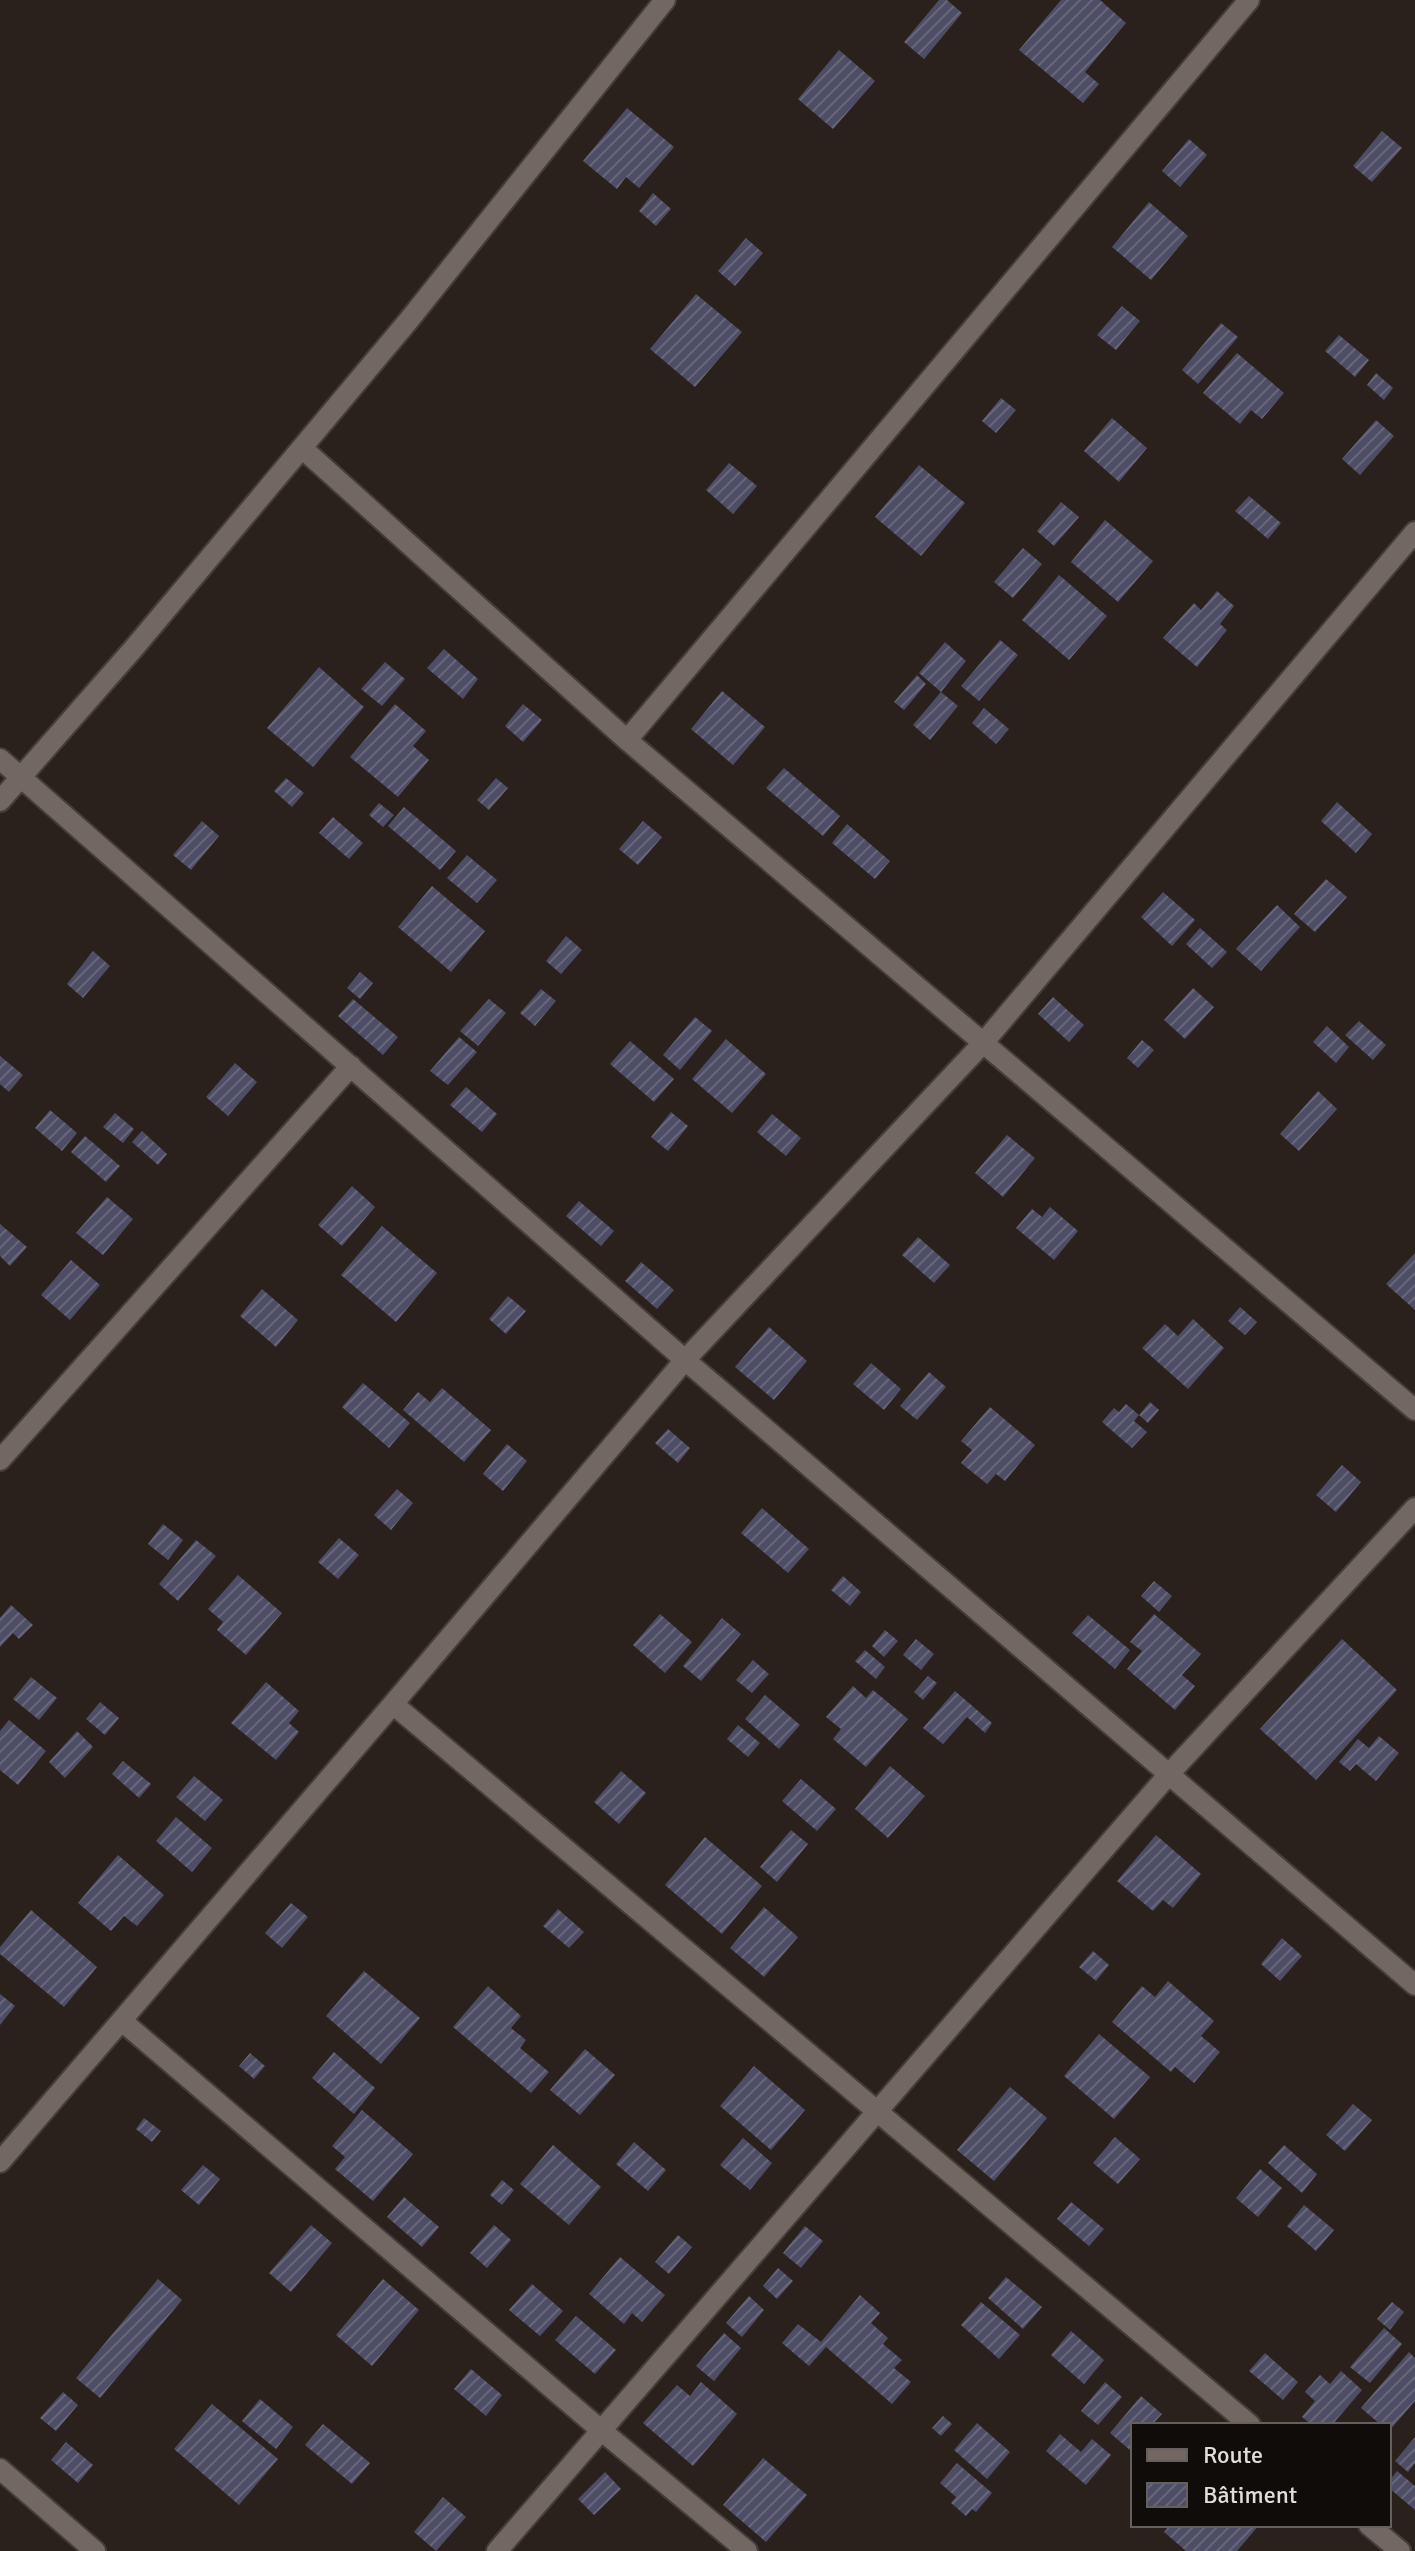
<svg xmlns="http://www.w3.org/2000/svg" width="1415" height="2551" font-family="Signika,sans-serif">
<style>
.building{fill:url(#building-hatch)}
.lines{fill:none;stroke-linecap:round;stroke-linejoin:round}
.minor-casing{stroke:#453d39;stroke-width:24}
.minor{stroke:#726761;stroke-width:20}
</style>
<defs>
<pattern id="building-hatch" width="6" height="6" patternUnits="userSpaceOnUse" patternTransform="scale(2)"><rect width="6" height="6" fill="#4e4d66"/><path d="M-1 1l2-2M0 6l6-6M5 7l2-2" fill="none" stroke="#67667b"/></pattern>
</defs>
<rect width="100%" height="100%" fill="#2b211c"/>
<path class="building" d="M939 0H947L962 13 924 59 904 42Z
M1061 0H1100L1126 23 1085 72 1099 84 1083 103 1019 50Z
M839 50 875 81 833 129 798 99Z
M627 108 674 147 639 188 626 177 617 189 583 161Z
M1382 131 1402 148 1372 182 1353 166Z
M1189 139 1207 155 1180 187 1162 171Z
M653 193 671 209 656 226 639 211Z
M1149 202 1188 236 1151 280 1112 247Z
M746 238 763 253 735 286 718 271Z
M696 294 742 332 695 387 650 349Z
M1122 306 1140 321 1116 350 1097 335Z
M1221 323 1238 337 1198 384 1182 370Z
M1339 335 1369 360 1355 377 1325 351Z
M1237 353 1284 393 1262 419 1251 410 1240 424 1203 393Z
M1376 373 1393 388 1384 400 1367 385Z
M1001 398 1016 410 996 433 982 421Z
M1112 418 1147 448 1119 482 1084 451Z
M1376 420 1394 436 1360 475 1342 459Z
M729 463 757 486 733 514 706 490Z
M919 465 965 503 921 556 875 517Z
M1249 496 1281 523 1268 539 1235 511Z
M1061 502 1079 517 1054 546 1037 531Z
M1105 520 1153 561 1118 602 1071 562Z
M1023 548 1042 564 1013 598 994 582Z
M1059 575 1107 616 1069 660 1022 620Z
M1217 591 1234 606 1220 624 1227 630 1197 667 1163 638 1194 603 1201 610Z
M1000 640 1018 655 979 701 961 686Z
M945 642 966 661 941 692 958 706 930 740 913 725 941 692 919 673Z
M444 649 478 679 463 699 427 668Z
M385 662 405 679 382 706 361 689Z
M319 667 364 707 313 767 267 728Z
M917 675 926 684 904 710 894 702Z
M722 691 765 727 733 765 691 729Z
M395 704 426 731 413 746 429 760 398 797 350 757Z
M523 704 542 720 523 742 505 726Z
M984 708 1009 729 996 744 972 723Z
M784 768 840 816 823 836 766 788Z
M286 778 304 793 292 807 274 791Z
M496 778 508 788 489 810 477 800Z
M1337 802 1372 834 1356 853 1321 821Z
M379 803 394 815 383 827 369 815Z
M404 807 456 851 440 870 388 826Z
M333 817 363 843 349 859 319 833Z
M202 821 219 836 191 870 173 855Z
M643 821 662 837 638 865 619 849Z
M847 824 890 861 875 879 832 843Z
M467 855 497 880 477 903 447 878Z
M1326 879 1347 897 1315 932 1294 914Z
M432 886 485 931 451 972 398 927Z
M1163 892 1195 920 1172 946 1141 917Z
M1277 905 1300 927 1261 971 1236 949Z
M1200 928 1227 952 1212 968 1186 944Z
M566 936 582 950 561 974 546 961Z
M93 951 110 966 83 998 67 984Z
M360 972 373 983 360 999 347 988Z
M1193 988 1214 1007 1185 1039 1164 1020Z
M541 989 556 1001 535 1026 520 1013Z
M1053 997 1084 1025 1069 1042 1038 1014Z
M353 999 398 1037 383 1055 338 1016Z
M489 999 506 1013 478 1046 460 1031Z
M695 1017 712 1031 680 1070 663 1055Z
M1359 1021 1386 1045 1373 1060 1345 1035Z
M1327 1026 1349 1047 1336 1063 1313 1042Z
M459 1037 477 1052 448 1085 430 1071Z
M726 1039 766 1074 732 1113 692 1079Z
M1142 1040 1154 1050 1138 1068 1127 1058Z
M630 1041 674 1079 654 1102 610 1064Z
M0 1056 23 1075 9 1092 0 1084Z
M235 1063 257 1082 228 1116 206 1097Z
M466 1087 497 1114 482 1132 450 1105Z
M1318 1091 1337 1109 1299 1151 1280 1134Z
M50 1110 77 1133 62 1151 35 1128Z
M671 1112 688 1126 668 1151 651 1137Z
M115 1113 134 1129 123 1143 103 1127Z
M772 1114 801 1138 786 1156 757 1132Z
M142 1131 167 1154 158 1165 132 1142Z
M1007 1135 1035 1158 1003 1197 975 1173Z
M85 1136 120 1166 106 1182 71 1152Z
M352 1186 375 1207 342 1246 318 1225Z
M107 1197 133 1219 103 1255 76 1233Z
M579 1201 614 1231 601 1246 566 1216Z
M1050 1207 1078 1231 1054 1260 1016 1228 1032 1209 1042 1217Z
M0 1224 27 1247 10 1266 0 1256Z
M382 1226 437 1273 396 1322 341 1275Z
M918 1237 950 1265 934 1283 902 1255Z
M1415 1253V1310L1386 1284Z
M71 1260 100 1285 70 1320 41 1295Z
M641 1262 674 1290 657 1309 625 1281Z
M262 1289 298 1320 276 1347 240 1316Z
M508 1296 526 1311 506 1334 489 1319Z
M1240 1307 1257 1322 1245 1335 1228 1321Z
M1193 1319 1224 1348 1188 1389 1142 1348 1165 1324 1178 1336Z
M769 1327 807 1361 774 1400 735 1367Z
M871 1363 901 1389 884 1410 853 1384Z
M929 1372 946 1387 917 1420 900 1406Z
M363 1383 410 1423 389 1448 342 1407Z
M442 1388 491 1430 464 1462 403 1410 418 1392 430 1402Z
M1150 1402 1159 1410 1148 1423 1139 1415Z
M1126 1404 1139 1415 1134 1421 1147 1432 1132 1448 1102 1422 1114 1408 1119 1412Z
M990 1407 1035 1445 1005 1481 996 1474 987 1484 961 1463 972 1450 961 1441Z
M668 1429 690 1448 678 1463 655 1443Z
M507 1444 527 1461 503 1491 483 1474Z
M1342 1465 1361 1482 1336 1512 1316 1495Z
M397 1489 413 1503 391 1530 374 1515Z
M762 1508 809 1549 788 1573 741 1533Z
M163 1524 183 1540 168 1560 148 1544Z
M339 1538 359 1555 338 1579 318 1562Z
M196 1540 216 1556 178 1601 159 1584Z
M238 1575 282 1613 246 1655 217 1630 223 1622 208 1609Z
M843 1576 861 1592 850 1606 831 1590Z
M1154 1581 1172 1596 1159 1612 1141 1596Z
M11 1605 33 1625 19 1639 13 1633 0 1647V1618Z
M660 1614 692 1642 665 1673 633 1645Z
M1154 1614 1201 1654 1182 1675 1195 1686 1175 1710 1127 1669 1142 1651 1130 1642Z
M1088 1615 1130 1650 1115 1669 1072 1633Z
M722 1618 741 1634 701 1681 683 1666Z
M885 1630 898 1641 884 1657 872 1646Z
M916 1639 934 1654 921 1670 903 1655Z
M1342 1639 1397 1690 1316 1780 1260 1729Z
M865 1650 885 1667 876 1679 855 1661Z
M753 1660 769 1674 752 1693 736 1680Z
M928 1676 937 1683 923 1700 914 1692Z
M31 1677 57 1698 39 1720 13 1699Z
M266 1682 299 1711 289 1723 299 1732 276 1760 231 1723Z
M853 1686 866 1698 873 1690 908 1719 866 1767 833 1739 841 1729 826 1717Z
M955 1691 992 1723 985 1733 967 1717 943 1744 923 1728Z
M765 1695 800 1725 779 1749 745 1719Z
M100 1702 119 1718 105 1735 86 1719Z
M9 1720 46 1751 18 1785 0 1770V1731Z
M738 1725 760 1743 748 1757 727 1739Z
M77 1731 93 1747 65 1778 49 1762Z
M1379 1736 1399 1753 1376 1781 1356 1764 1350 1771 1339 1762 1358 1739 1369 1748Z
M123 1761 151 1784 139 1798 112 1774Z
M890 1766 925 1796 888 1838 855 1809Z
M621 1771 646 1793 619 1824 594 1802Z
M194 1776 223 1800 205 1821 176 1797Z
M801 1779 836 1809 817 1831 782 1801Z
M176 1817 212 1848 192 1872 156 1841Z
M791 1830 808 1844 777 1882 760 1867Z
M1156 1835 1201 1874 1173 1908 1163 1900 1153 1911 1117 1881Z
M705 1837 762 1886 722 1934 665 1885Z
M118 1855 164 1895 137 1926 124 1916 111 1931 78 1903Z
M291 1903 308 1917 282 1948 265 1933Z
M764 1907 798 1937 764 1977 730 1948Z
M558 1909 584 1932 569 1948 543 1926Z
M31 1910 97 1967 64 2007 0 1954V1947Z
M1282 1938 1302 1956 1280 1981 1261 1964Z
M1093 1951 1109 1965 1096 1981 1079 1967Z
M364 1971 420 2018 381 2064 326 2016Z
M1168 1981 1214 2021 1201 2036 1220 2052 1194 2083 1175 2067 1171 2072 1112 2022 1142 1986 1155 1997Z
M488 1986 521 2016 511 2028 526 2040 520 2048 549 2072 531 2093 453 2027Z
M0 1994 15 2006 0 2025Z
M1099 2034 1150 2077 1114 2119 1064 2076Z
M585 2049 615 2075 580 2115 550 2090Z
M334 2052 375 2088 354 2114 312 2078Z
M250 2053 265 2066 254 2079 239 2066Z
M754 2066 805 2110 771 2150 720 2106Z
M1010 2087 1047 2118 994 2181 957 2150Z
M1353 2104 1372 2120 1345 2151 1326 2135Z
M362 2110 413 2154 373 2201 335 2169 345 2157 332 2146Z
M144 2118 161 2131 152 2142 136 2129Z
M1115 2137 1140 2159 1118 2184 1093 2163Z
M743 2138 772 2163 750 2190 720 2165Z
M634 2142 666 2170 648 2191 616 2164Z
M553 2145 601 2187 569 2225 520 2184Z
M1284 2145 1317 2174 1302 2193 1268 2163Z
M203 2165 220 2179 199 2205 181 2190Z
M1260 2169 1282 2188 1258 2217 1236 2198Z
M502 2180 514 2190 502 2205 490 2195Z
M404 2197 439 2227 422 2247 387 2217Z
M1071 2202 1104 2229 1089 2246 1057 2219Z
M1304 2205 1334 2230 1316 2251 1287 2226Z
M311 2225 332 2243 291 2292 269 2273Z
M494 2225 511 2240 487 2268 470 2253Z
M805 2226 823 2241 801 2268 783 2253Z
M678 2235 692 2247 669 2274 655 2262Z
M620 2257 665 2295 642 2322 632 2313 624 2324 589 2294Z
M778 2268 793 2281 777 2299 763 2286Z
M1006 2277 1042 2307 1023 2329 988 2298Z
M158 2279 182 2300 100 2398 76 2378Z
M383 2279 419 2310 372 2366 336 2335Z
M532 2284 563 2311 540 2336 509 2310Z
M860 2295 880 2313 871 2323 888 2338 883 2344 902 2360 894 2368 911 2382 892 2404 826 2347 809 2366 782 2343 798 2324 821 2342Z
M749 2296 764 2310 742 2337 726 2323Z
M981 2302 1020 2335 999 2359 961 2325Z
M1392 2302 1404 2312 1390 2330 1377 2319Z
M576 2316 616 2350 595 2374 555 2340Z
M1384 2328 1402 2344 1370 2383 1350 2367Z
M1071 2331 1104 2360 1084 2384 1051 2355Z
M724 2333 741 2348 714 2381 696 2366Z
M1409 2352 1415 2358V2401L1389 2431V2425H1381L1361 2408Z
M1265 2353 1298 2382 1283 2400 1249 2371Z
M471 2369 502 2395 486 2416 454 2389Z
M1341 2371 1362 2390 1332 2425H1312L1302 2417 1315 2401 1305 2392 1320 2375 1330 2384Z
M701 2382 737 2414 693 2466 643 2423 677 2385 690 2396Z
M1105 2382 1122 2397 1098 2425 1081 2411Z
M63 2392 78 2405 56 2431 40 2418Z
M1141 2396 1162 2414 1152 2425H1133L1131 2451 1110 2433Z
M260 2399 293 2427 276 2449 242 2421Z
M212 2404 278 2459 239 2505 174 2449Z
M943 2416 952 2424 941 2436 932 2428Z
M977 2423 1010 2452 987 2479 954 2450Z
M323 2424 370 2463 352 2484 305 2445Z
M1060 2434 1081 2452 1092 2439 1111 2455 1086 2485 1046 2451Z
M1415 2437V2463L1408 2472 1395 2461Z
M66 2442 93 2465 78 2483 51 2460Z
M763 2458 807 2495 766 2542 723 2505Z
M957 2463 992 2493 976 2512 972 2509 966 2516 951 2503 956 2497 940 2483Z
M1397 2471 1415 2486V2510L1389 2488V2481Z
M605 2472 621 2489 594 2515 578 2499Z
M443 2497 466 2517 436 2551 414 2532Z
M1170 2525H1259L1237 2551H1186L1164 2532Z"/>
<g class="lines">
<defs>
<path id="minor" d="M302 448 627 740 1415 1410
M627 740 1249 0
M0 759 685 1360 1415 1985
M0 801 134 648 409 320 665 0
M0 1460 351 1066
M393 1704 1250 2425
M122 2021 602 2431 747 2551
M0 2162 393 1704 685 1360 984 1042 1415 532
M0 2469 95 2551
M1369 2525 1400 2551
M497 2551 1169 1774 1415 1508"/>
</defs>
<use href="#minor" class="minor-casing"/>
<use href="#minor" class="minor"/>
</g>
<rect x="1131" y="2423" width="260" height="104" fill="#100c0a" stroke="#64605d" stroke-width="2"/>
<rect x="1147" y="2449" width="40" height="12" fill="#726761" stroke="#64605d" stroke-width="2"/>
<text x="1203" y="2463" font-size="24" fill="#e3ddd9">Route</text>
<rect x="1147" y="2483" width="40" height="24" fill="url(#building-hatch)" stroke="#64605d" stroke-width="2"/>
<text x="1203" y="2503" font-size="24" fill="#e3ddd9">Bâtiment</text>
</svg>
